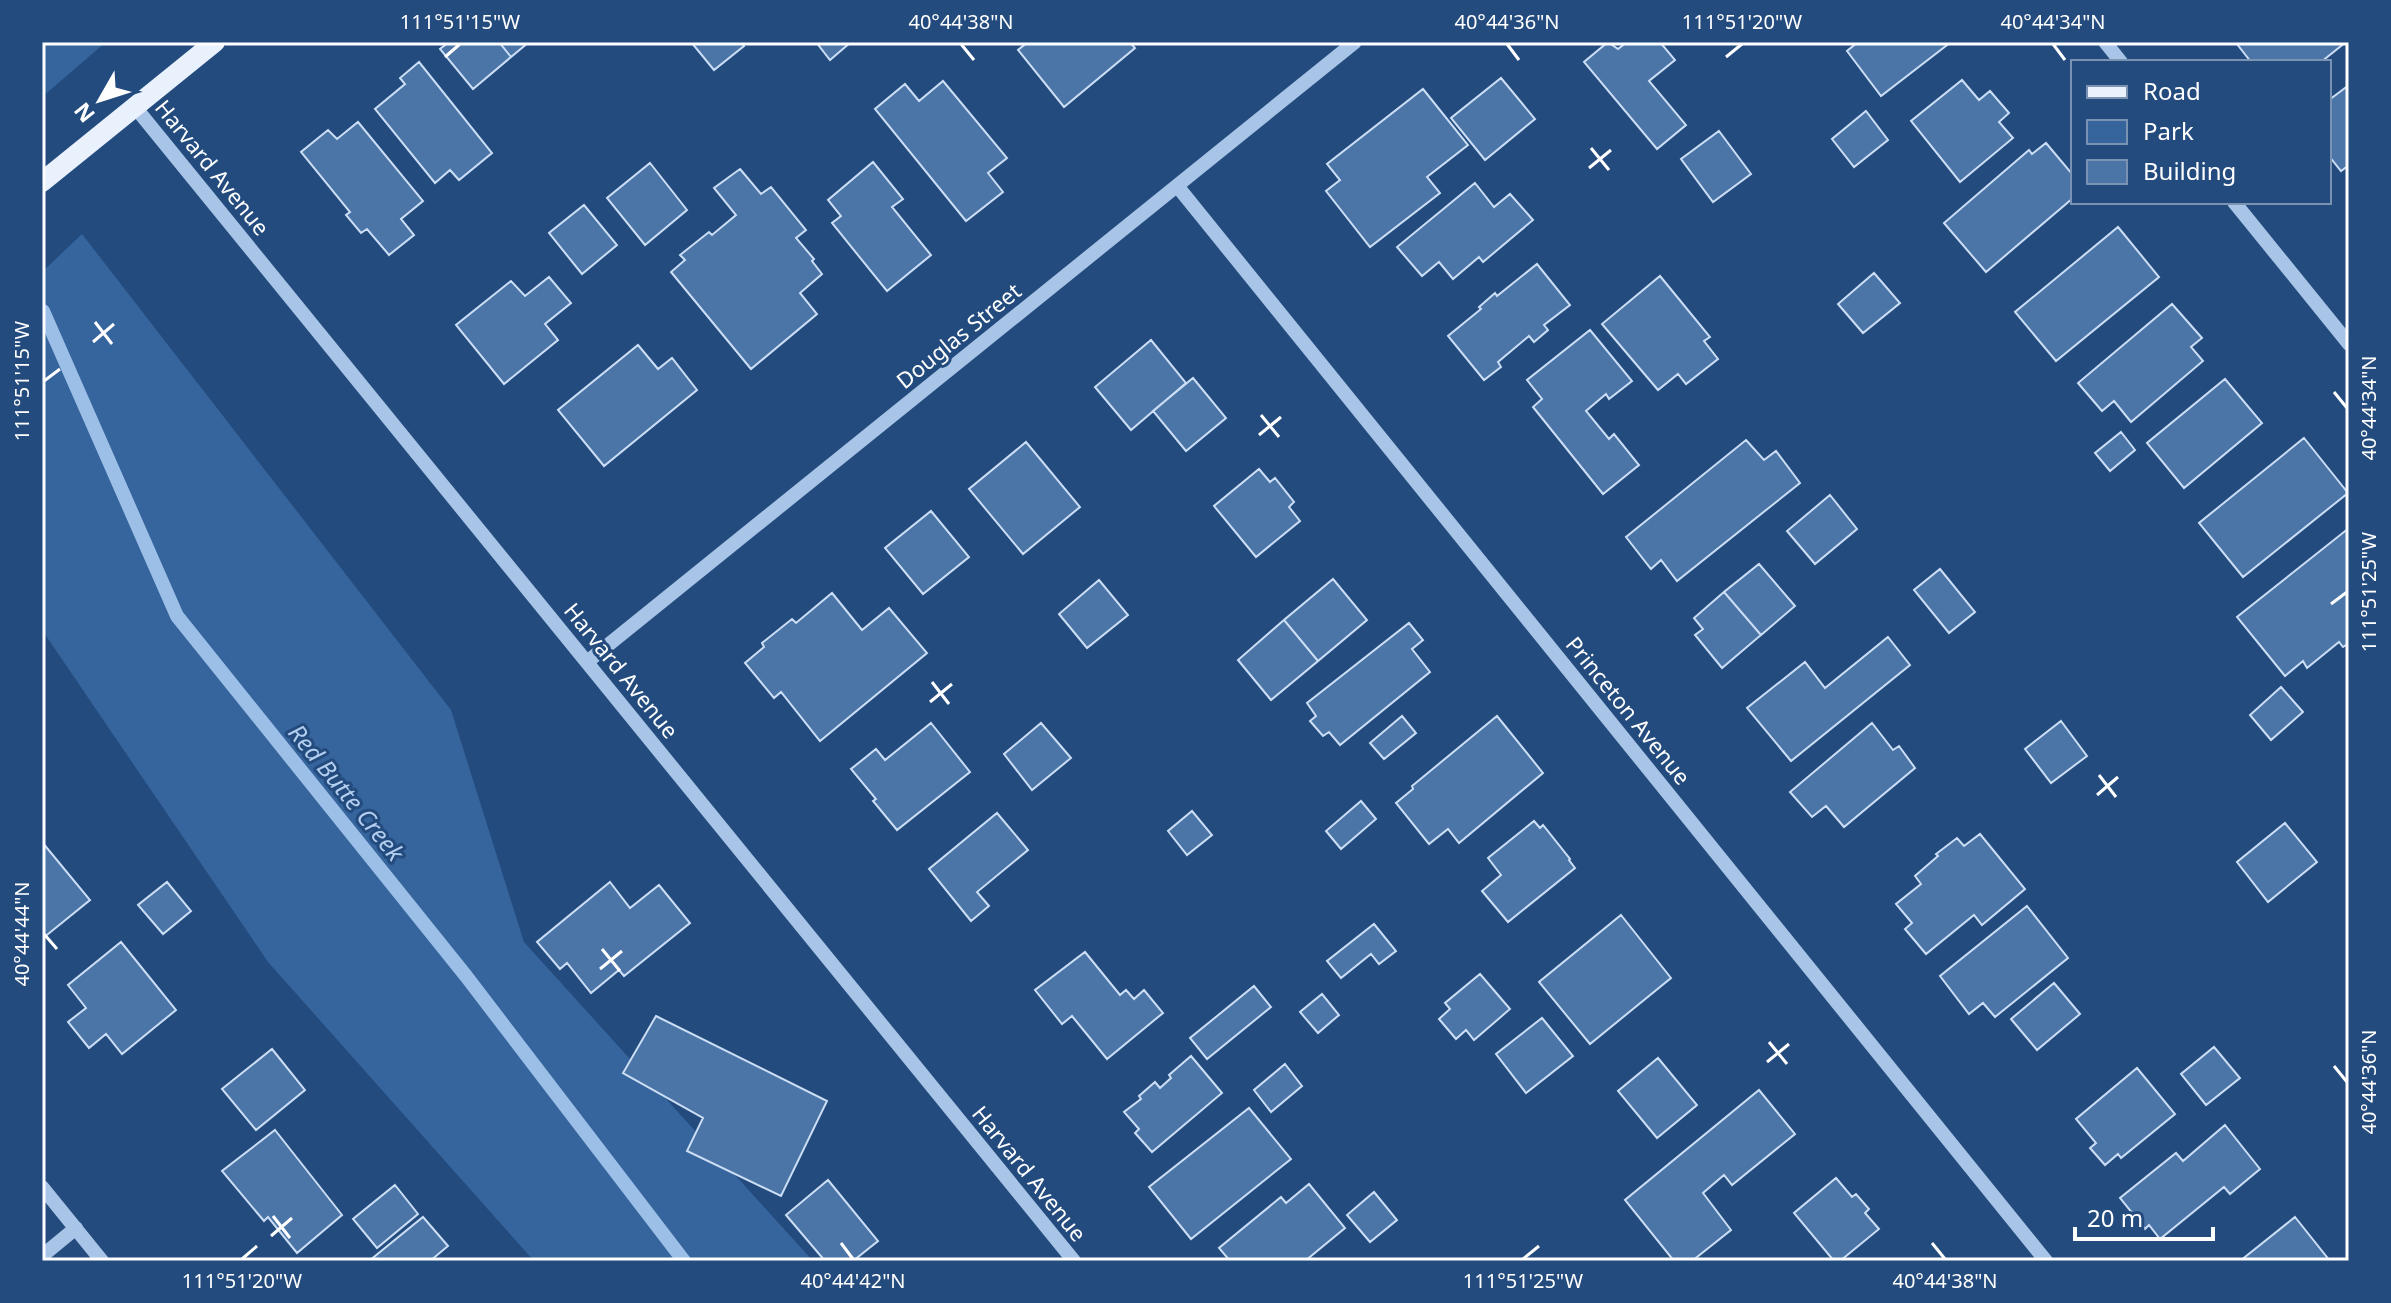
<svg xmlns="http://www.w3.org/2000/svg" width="2391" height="1303" font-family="'Noto Sans',sans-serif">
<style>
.green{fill:#36649c}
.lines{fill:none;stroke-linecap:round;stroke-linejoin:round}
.stream{stroke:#9cbfe7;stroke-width:14}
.building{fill:#4b74a7;stroke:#cbdef5;stroke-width:2}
.minor{stroke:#a8c4e6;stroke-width:14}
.major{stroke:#e9f1fd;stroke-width:20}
.ticks{fill:none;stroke:#fff;stroke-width:3}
.labels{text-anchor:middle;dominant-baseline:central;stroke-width:6;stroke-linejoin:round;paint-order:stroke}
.street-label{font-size:22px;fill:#fff;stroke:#234b7e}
.water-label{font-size:24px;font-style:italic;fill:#b3ceee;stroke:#234b7e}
.neatline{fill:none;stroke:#fff;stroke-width:3}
.ticks-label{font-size:20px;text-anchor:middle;fill:#fff}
</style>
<rect width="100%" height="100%" fill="#234b7e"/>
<path class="green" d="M42 42H106L42 97Z
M82 234 451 710 524 942 813 1261H534L268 962 42 630V272Z"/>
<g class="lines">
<path class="stream" d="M43 311 177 616 466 976 684 1261"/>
</g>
<path class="building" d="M449 42H499L511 57 473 89 440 49Z
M499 42H529L511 57Z
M691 42H741L744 46 714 70Z
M816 42H851L830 60Z
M1028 42H1130L1135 48 1064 107 1018 50Z
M1608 42 1618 49 1627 42H1660L1675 60 1649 81 1686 125 1657 149 1584 62Z
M1858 42H1951L1881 96 1847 51Z
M2240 42H2346L2321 62H2251L2237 44Z
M419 62 492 153 459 180 450 170 435 183 375 109 405 84 400 78Z
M1501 78 1535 119 1485 160 1451 118Z
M1962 80 1979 100 1990 91 2009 113 1999 122 2013 138 1960 182 1911 121Z
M943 81 1007 158 988 173 1003 192 966 221 875 109 905 84 919 101Z
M2349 85V165L2341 171 2329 156V100Z
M1423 89 1468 145 1427 177 1440 193 1370 247 1326 191 1340 180 1327 164Z
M1866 111 1888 140 1854 167 1832 139Z
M358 122 423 201 401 219 414 235 389 255 367 229 361 233 346 215 350 212 301 152 328 130 337 139Z
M1719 131 1751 174 1713 202 1681 159Z
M2046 143 2073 175V198L1986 272 1944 223 2029 150 2032 154Z
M873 162 903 199 892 207 931 255 887 291 832 223 841 216 828 200Z
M650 163 687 210 645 245 607 198Z
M740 169 761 194 771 187 806 230 796 238 814 259 812 261 822 274 800 293 817 314 751 369 671 272 685 260 680 255 709 232 712 235 736 215 714 188Z
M1475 183 1494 207 1510 194 1533 220 1483 262 1479 257 1453 279 1439 262 1422 276 1397 247Z
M584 205 617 245 582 274 549 233Z
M2118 227 2159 277 2056 361 2015 312Z
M1537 264 1570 305 1544 325 1548 330 1534 342 1529 336 1498 362 1501 367 1484 380 1448 336 1481 309 1479 307 1495 293 1497 296Z
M1874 273 1900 303 1863 333 1838 304Z
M1660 276 1710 337 1704 341 1718 359 1686 384 1678 374 1658 390 1602 324Z
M549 277 571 303 545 324 558 340 504 384 456 325 511 281 525 296Z
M2172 304 2202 338 2191 347 2203 361 2131 422 2114 401 2102 411 2078 383Z
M1590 330 1632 381 1609 399 1606 394 1586 411 1609 439 1614 434 1639 465 1603 494 1533 407 1542 399 1527 380Z
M1151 340 1186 383 1131 430 1095 387Z
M638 345 658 369 672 358 697 390 604 466 558 410Z
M1193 378 1226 418 1186 451 1153 411Z
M2225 379 2262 423 2184 488 2147 443Z
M2121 432 2135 450 2110 471 2095 453Z
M2304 438 2348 493 2243 577 2199 523Z
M1746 440 1764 460 1776 451 1800 483 1677 581 1661 560 1651 569 1626 537Z
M1026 442 1080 507 1023 554 969 489Z
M1259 469 1270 482 1275 478 1294 502 1289 507 1300 521 1256 557 1214 506Z
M1830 495 1857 529 1815 564 1787 531Z
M931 511 969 557 923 594 885 548Z
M2349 528V643L2343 647 2339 642 2307 668 2303 661 2285 676 2237 617Z
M1759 564 1795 606 1761 635 1724 592Z
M1940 569 1975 612 1949 633 1914 590Z
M1333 579 1367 620 1318 661 1284 620Z
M1099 580 1128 615 1087 648 1059 614Z
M1724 592 1761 635 1722 668 1695 635 1703 629 1694 618Z
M832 593 862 630 889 608 927 653 820 741 781 692 774 698 745 663 764 647 762 643 792 619 796 623Z
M1284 620 1318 661 1271 700 1238 660Z
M1409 623 1423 640 1412 649 1430 672 1340 745 1329 732 1323 736 1310 721 1316 716 1307 703Z
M1888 637 1910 665 1791 761 1747 708 1805 662 1825 688Z
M2281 687 2303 712 2271 740 2250 715Z
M1402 716 1416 733 1384 759 1370 743Z
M1497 716 1543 773 1459 843 1448 829 1429 844 1396 803 1413 789 1412 786Z
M2061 721 2087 756 2051 783 2025 749Z
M931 723 970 772 897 830 873 801 876 799 851 769 876 749 885 760Z
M1041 723 1071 758 1032 790 1004 754Z
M1872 723 1893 750 1899 746 1915 768 1844 827 1826 806 1812 817 1790 792Z
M1361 801 1376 819 1341 849 1326 831Z
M1192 811 1212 835 1187 855 1168 831Z
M997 813 1028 850 977 892 989 906 971 921 929 869Z
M1534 821 1540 828 1543 825 1570 859 1569 860 1575 868 1508 922 1482 891 1501 875 1488 858Z
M2285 823 2317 862 2268 902 2237 862Z
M1980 834 2025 889 1982 925 1974 915 1926 954 1905 929 1912 923 1896 904 1921 884 1915 876 1938 856 1936 854 1957 838 1964 846Z
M42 842 90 900 42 939Z
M167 882 191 911 163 934 138 905Z
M610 882 630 908 659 885 690 923 624 976 619 970 591 993 567 963 560 969 537 942Z
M2027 906 2068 958 1995 1017 1983 1003 1969 1014 1940 976Z
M1621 915 1671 978 1590 1044 1539 982Z
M1374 924 1396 951 1379 964 1371 954 1341 978 1327 961Z
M121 942 176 1010 122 1054 106 1034 89 1048 68 1022 86 1008 68 985Z
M1085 952 1120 995 1126 990 1134 999 1144 990 1163 1013 1107 1059 1072 1016 1062 1024 1035 990Z
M1480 974 1510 1009 1474 1040 1466 1030 1456 1039 1439 1019 1450 1009 1445 1003Z
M2054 983 2080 1014 2037 1050 2011 1019Z
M1254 986 1271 1007 1207 1059 1190 1038Z
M1322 994 1339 1015 1318 1033 1300 1012Z
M656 1016 827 1101 781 1196 687 1151 703 1118 623 1073Z
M1542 1018 1573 1056 1526 1093 1496 1054Z
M2214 1047 2240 1078 2206 1105 2181 1074Z
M272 1049 305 1090 256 1130 222 1089Z
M1191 1056 1222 1093 1152 1152 1135 1133 1139 1129 1124 1112 1141 1099 1139 1096 1155 1082 1160 1088 1171 1078 1169 1075Z
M1658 1058 1697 1105 1657 1138 1618 1091Z
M1285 1064 1302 1086 1271 1112 1254 1090Z
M2137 1068 2175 1114 2121 1158 2118 1154 2105 1165 2090 1148 2096 1143 2076 1119Z
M1759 1090 1795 1134 1732 1185 1724 1175 1703 1193 1731 1230 1692 1261H1674L1625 1200Z
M1249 1108 1291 1159 1191 1239 1149 1187Z
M2225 1125 2260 1169 2230 1194 2224 1187 2160 1239 2149 1225 2145 1229 2120 1198 2176 1153 2183 1161Z
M275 1130 342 1215 297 1253 268 1217 264 1221 222 1171Z
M1836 1178 1852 1197 1856 1194 1869 1209 1865 1213 1879 1229 1840 1261H1834L1794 1213Z
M828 1180 878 1241 853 1261H825L786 1215Z
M1309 1184 1345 1228 1305 1261H1230L1219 1248 1281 1197 1286 1203Z
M395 1185 418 1214 377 1248 353 1219Z
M1374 1192 1397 1220 1370 1242 1347 1215Z
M423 1217 448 1246 430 1261H369Z
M2295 1217 2330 1261H2240Z"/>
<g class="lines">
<path class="minor" d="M2105 42 2121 62
M135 107 1074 1261
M1178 187 2046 1261
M2234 202 2349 344
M587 662 1355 42
M42 1187 102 1261
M42 1256 76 1228"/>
<path class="major" d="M42 182 215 42"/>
</g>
<path class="ticks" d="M961 44 974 60M1507 44 1519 60M2053 44 2065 60M445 57 460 44M1726 57 1742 44M1591 148 1609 170M1589 168 1611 150M95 322 112 344M93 342 114 324M44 381 60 369M2334 392 2347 408M1261 415 1279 437M1259 435 1281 417M2331 604 2347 592M932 682 949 704M930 702 952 684M2099 775 2116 797M2097 795 2118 777M44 934 57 949M602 949 620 971M600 969 622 951M1769 1042 1787 1064M1767 1062 1789 1044M2334 1066 2347 1082M273 1216 290 1238M271 1236 292 1218M841 1243 853 1259M1932 1243 1945 1259M242 1259 257 1246M1523 1259 1539 1246"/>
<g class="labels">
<g class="street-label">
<text transform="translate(213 167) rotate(51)">Harvard Avenue</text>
<text transform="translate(958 335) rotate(-39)">Douglas Street</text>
<text transform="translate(622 670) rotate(51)">Harvard Avenue</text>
<text transform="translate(1629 710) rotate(51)">Princeton Avenue</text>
<text transform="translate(1030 1173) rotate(51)">Harvard Avenue</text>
</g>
<g class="water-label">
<text transform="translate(347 792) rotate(51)">Red Butte Creek</text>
</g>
</g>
<rect width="2391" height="1303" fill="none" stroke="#234b7e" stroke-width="88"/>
<rect x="2071" y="60" width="260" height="144" fill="#234b7e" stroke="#7b93b2" stroke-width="2"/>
<rect x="2087" y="86" width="40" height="12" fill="#e9f1fd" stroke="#7b93b2" stroke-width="2"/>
<text x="2143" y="100" font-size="24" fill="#ffffff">Road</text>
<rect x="2087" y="120" width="40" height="24" fill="#36649c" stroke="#7b93b2" stroke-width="2"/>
<text x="2143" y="140" font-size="24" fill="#ffffff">Park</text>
<rect x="2087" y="160" width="40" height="24" fill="#4b74a7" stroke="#7b93b2" stroke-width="2"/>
<text x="2143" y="180" font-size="24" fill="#ffffff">Building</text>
<g transform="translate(100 100) rotate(231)" stroke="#234b7e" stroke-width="6" paint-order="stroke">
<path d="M0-6L14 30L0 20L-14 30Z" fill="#ffffff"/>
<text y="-12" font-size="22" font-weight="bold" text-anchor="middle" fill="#ffffff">N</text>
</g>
<path d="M2075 1227v12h138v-12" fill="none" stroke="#ffffff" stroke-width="4"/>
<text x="2087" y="1227" font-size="24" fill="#ffffff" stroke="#234b7e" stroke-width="6" paint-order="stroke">20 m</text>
<rect x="44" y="44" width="2303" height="1215" class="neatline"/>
<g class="ticks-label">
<text x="460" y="29">111°51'15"W</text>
<text x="961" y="29">40°44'38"N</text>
<text x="1507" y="29">40°44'36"N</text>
<text x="1742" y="29">111°51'20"W</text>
<text x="2053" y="29">40°44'34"N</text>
<text transform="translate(22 381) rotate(-90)" y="7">111°51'15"W</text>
<text transform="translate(2369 408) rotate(-90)" y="7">40°44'34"N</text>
<text transform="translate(2369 592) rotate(-90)" y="7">111°51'25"W</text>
<text transform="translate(22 934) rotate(-90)" y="7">40°44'44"N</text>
<text transform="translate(2369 1082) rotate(-90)" y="7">40°44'36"N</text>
<text x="242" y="1288">111°51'20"W</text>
<text x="853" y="1288">40°44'42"N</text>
<text x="1523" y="1288">111°51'25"W</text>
<text x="1945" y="1288">40°44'38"N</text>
</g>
</svg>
